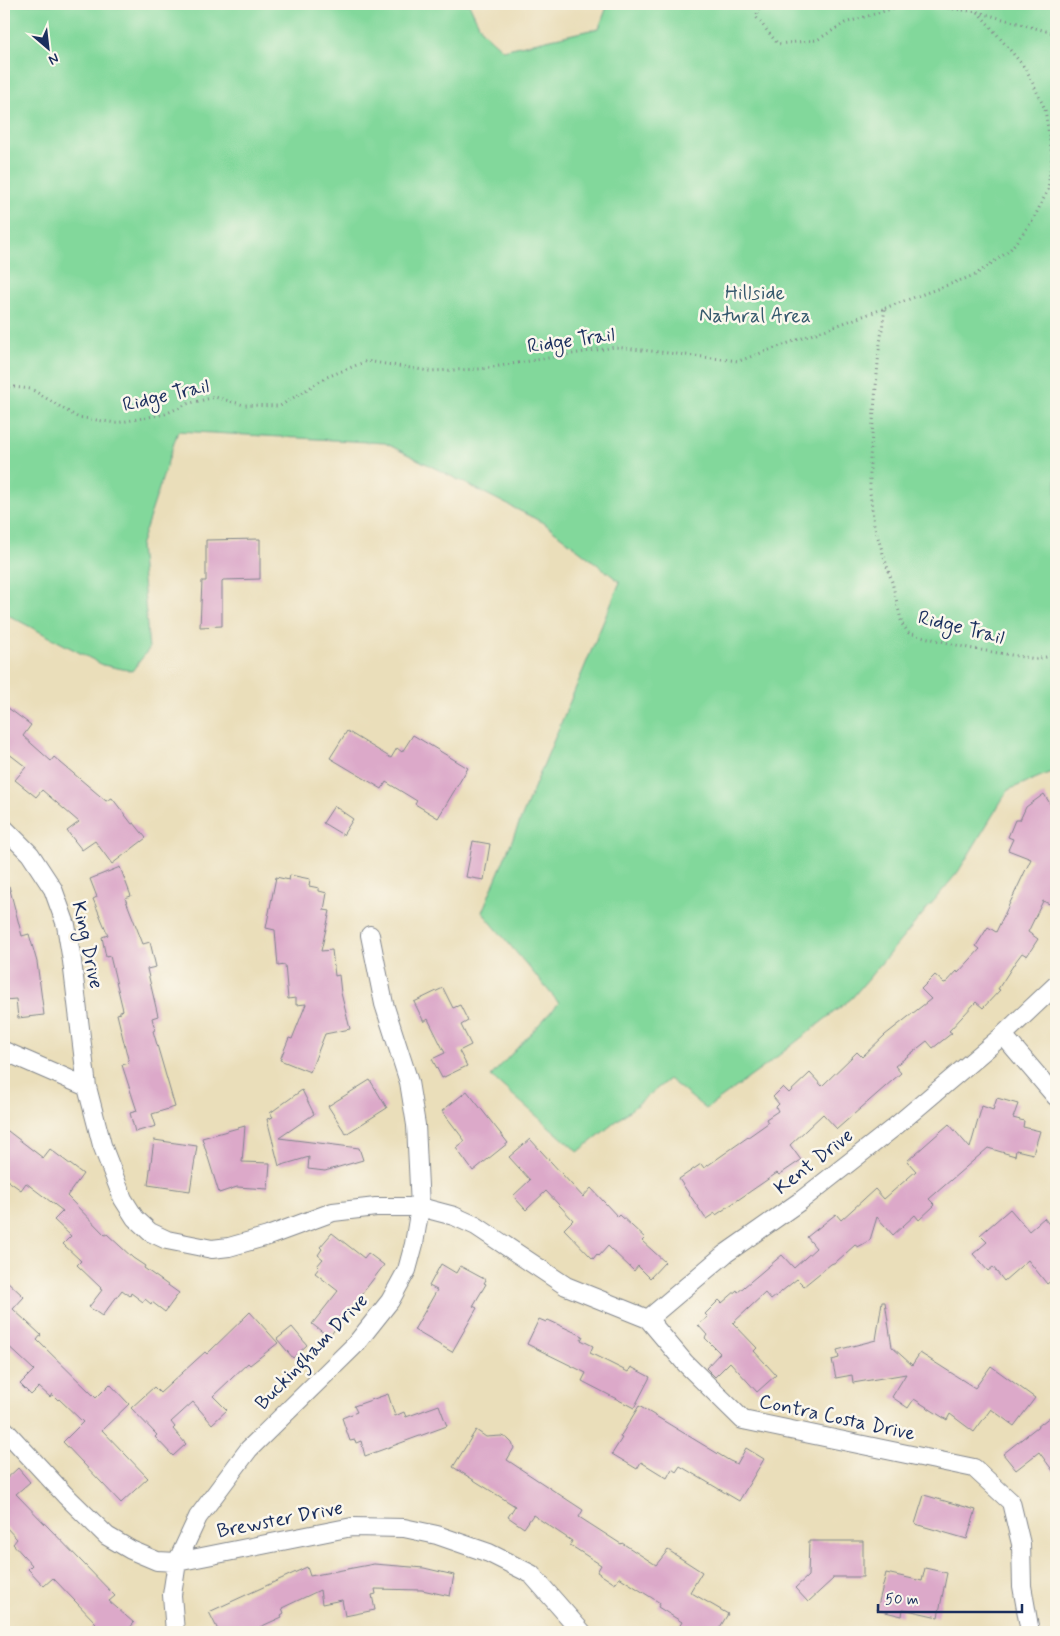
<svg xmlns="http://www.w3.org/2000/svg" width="1060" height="1636" font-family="Mynerve,sans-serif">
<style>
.green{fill:#82d89b;stroke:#4e847c}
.building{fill:#dca9c9}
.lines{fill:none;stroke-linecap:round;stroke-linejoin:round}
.minor-casing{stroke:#82868c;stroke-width:20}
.path{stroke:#82868c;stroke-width:3;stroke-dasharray:1 4;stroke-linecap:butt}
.minor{stroke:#fff;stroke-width:18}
.labels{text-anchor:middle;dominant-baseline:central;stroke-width:5;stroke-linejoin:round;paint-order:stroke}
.park-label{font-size:20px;fill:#35596d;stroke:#fbf7ec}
.street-label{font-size:20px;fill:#1b2f5e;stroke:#fbf7ec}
</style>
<rect width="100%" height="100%" fill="#fbf7ec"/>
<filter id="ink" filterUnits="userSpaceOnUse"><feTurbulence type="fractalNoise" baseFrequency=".02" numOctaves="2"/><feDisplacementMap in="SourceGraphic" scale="10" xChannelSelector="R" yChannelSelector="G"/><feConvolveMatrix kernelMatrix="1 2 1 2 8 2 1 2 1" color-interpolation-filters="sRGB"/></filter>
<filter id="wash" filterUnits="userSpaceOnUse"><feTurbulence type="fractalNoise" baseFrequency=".0096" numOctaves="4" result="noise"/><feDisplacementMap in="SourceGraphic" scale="20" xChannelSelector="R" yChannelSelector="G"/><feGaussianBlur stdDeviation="1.12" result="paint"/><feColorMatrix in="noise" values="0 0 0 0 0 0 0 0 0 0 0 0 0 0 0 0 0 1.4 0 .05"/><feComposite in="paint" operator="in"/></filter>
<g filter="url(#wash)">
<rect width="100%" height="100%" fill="#eadeba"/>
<path class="green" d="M4 4H469L482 31 503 50 599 28 608 4H1056V770L1008 790 958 872 852 998 764 1067 706 1109 669 1079 578 1152 491 1076 559 1003 482 912 620 582 544 523 385 443 178 431 140 546 149 649 132 671 103 665 4 613Z"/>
<g id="blocks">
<path class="building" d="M260 539V579L223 580 222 581V626L200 627 202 581H206V540Z
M4 705 31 725 23 736 51 761 54 757 106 801 112 798 132 824 134 823 146 838 112 864 95 841 82 850 67 831 79 822 42 790 36 797 15 780 26 767 4 750Z
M347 731 391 758 397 748 402 752 413 735 468 768 438 818 415 804 417 801 386 782 382 789 330 758Z
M1044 794 1056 813V907L1043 901 1028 932 1038 939 1027 956 1022 953 1016 961 998 989 1000 990 983 1008 976 1002 949 1031 952 1033 933 1048 927 1041 895 1066 901 1073 837 1129 823 1114 790 1145 801 1160 779 1175 777 1173 716 1215 715 1213 706 1219 679 1179 701 1164 704 1168 768 1123 766 1119 778 1111 776 1107 779 1104 773 1097 783 1087 789 1093 810 1073 822 1086 857 1052 862 1057 885 1035 931 999 921 989 935 975 944 983 947 982 957 971 958 973 980 949 976 946 988 927 996 932 1031 859 1008 850 1013 839 1008 837 1015 820H1020L1026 807Z
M334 806 353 819 343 835 323 823Z
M473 841 490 844 484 880 466 877Z
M120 867 131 896 125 898 143 944 150 942 156 967 147 969 158 1016 152 1018 155 1030 153 1031 175 1107 152 1114 156 1126 135 1132 130 1113 137 1111 122 1065 129 1063 117 1014 120 1013V1011L123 1010 110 956 106 957 102 937 108 935 93 899 97 897 90 879Z
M290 875 310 879 309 886 319 888V891L327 893 324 910 330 911 321 951 332 950 335 976 339 975 341 993 350 1029 325 1034 310 1072 280 1060 289 1038 292 1039 306 1004 296 1005V998L288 999 285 965 278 966 275 930 266 928 276 877 289 880Z
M4 886H9L22 936 29 934 37 962 44 1015 18 1018 16 999 4 1000Z
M443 988 453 1008 460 1005 468 1021 461 1025 471 1045 459 1051 467 1066 442 1078 432 1059 445 1053 428 1019 424 1022 414 1002Z
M370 1080 387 1108 346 1134 328 1106Z
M302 1090 314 1114 279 1138 359 1148 363 1160 325 1171 308 1169 309 1157 279 1166 267 1119 273 1117 270 1113Z
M467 1091 508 1143 473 1171 456 1148 465 1141 442 1111Z
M997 1098 1018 1104 1013 1118 1024 1121 1023 1127 1040 1131 1033 1154 1016 1150 1015 1156 988 1148 929 1199 935 1205 919 1220 915 1215 893 1235 877 1217 870 1240 858 1247 855 1245 836 1262 831 1264 804 1286 797 1279 771 1300 765 1293 733 1323 757 1348 754 1351 776 1375 757 1392 730 1362 715 1377 706 1368 720 1353 705 1338 707 1335 698 1325 708 1317 705 1314 719 1300 722 1303 737 1290 738 1292 782 1255 794 1268 816 1248 807 1237 836 1214 841 1220 875 1189 884 1199 916 1171 907 1161 949 1124 970 1148 982 1106 993 1110Z
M245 1126 242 1162 270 1163 268 1189 237 1187 219 1193 202 1138Z
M4 1128 43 1158 50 1149 83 1174 67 1196 105 1235 107 1234 133 1258 145 1266 144 1268 179 1293 165 1312 152 1302 151 1304 145 1299 143 1302 131 1293 130 1296 122 1290 102 1316 89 1307 102 1290 100 1289 101 1288 77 1265 81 1261 63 1244 71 1236 54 1220 63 1211 26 1183 21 1190 4 1178Z
M530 1139 583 1197 591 1188 618 1217 620 1215 645 1238 642 1241 665 1262 650 1278 638 1266 634 1271 608 1246 599 1256 597 1254 593 1259 564 1229 573 1220 546 1191 526 1210 513 1196 530 1180 509 1157Z
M154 1140 197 1146 190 1191 148 1185Z
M1010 1209 1029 1231 1044 1218 1056 1233V1277L1047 1284 1028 1260 1004 1281 993 1267 988 1271 973 1254 987 1242 980 1235Z
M332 1233 364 1258 368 1253 384 1265 329 1337 312 1324 338 1291 315 1273 319 1268 317 1266 323 1259 318 1255 322 1249 320 1247Z
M441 1264 456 1273 460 1266 486 1280 484 1283 486 1284 473 1306 477 1308 452 1352 414 1330 437 1290 429 1286Z
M4 1278 24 1297 13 1309 41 1335 37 1340 96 1398 110 1384 129 1404 102 1430 148 1478 121 1503 63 1442 83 1422 59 1399 58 1400 52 1394 50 1397 39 1387 31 1395 20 1384 34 1370 4 1342Z
M882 1302H885L892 1347 912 1365 920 1353 975 1388 991 1366 1035 1398 1014 1426 991 1409 974 1432 950 1414 947 1420 914 1399 908 1408 892 1397 906 1374 853 1383 852 1375 836 1378 832 1360 839 1358 837 1350 876 1340Z
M250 1312 278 1343 250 1365 248 1363 213 1396 227 1410 212 1424 193 1402 171 1422 175 1427 173 1429 186 1444 173 1456 155 1437 157 1435 131 1408 154 1387 160 1393 205 1352 207 1354Z
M539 1319 546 1322 548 1320 583 1336 581 1340 593 1346 590 1353 628 1372 631 1367 650 1377 634 1408 582 1381 586 1373 527 1344Z
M292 1327 307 1345 293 1358 277 1339Z
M388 1394 395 1416 404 1412 406 1417 439 1405 447 1426 365 1456 361 1441 356 1443 355 1440 350 1441 342 1418 357 1412 354 1406Z
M639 1406 730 1461 737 1464 746 1448 764 1459 739 1501 680 1466 676 1472 672 1469 667 1478 641 1462 637 1469 612 1454 622 1438 620 1437Z
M1056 1412V1475L1039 1452 1016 1470 1003 1454Z
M476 1430 486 1437 501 1436 507 1438 512 1443 514 1448 507 1460 583 1510 579 1517 621 1544 622 1543 656 1565 668 1550 702 1572 690 1592 728 1614 717 1632H676L682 1622 658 1607 660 1603 619 1577 615 1584 597 1572 601 1565 570 1545 572 1541 533 1515 524 1528 508 1517 515 1506 453 1467Z
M18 1468 30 1482 16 1494 115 1596 109 1601 134 1623 126 1632H88L96 1623 53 1578 44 1586 28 1569 32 1565 13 1544 17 1539 4 1525V1481Z
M924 1495 976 1510 967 1539 915 1524Z
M809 1541H863V1577H833V1579L808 1602 795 1588 808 1576Z
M374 1564 424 1568 454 1575 450 1596 422 1590 375 1589 376 1594 372 1595 375 1610 345 1616 342 1600 322 1604 320 1590 282 1608 284 1613 281 1615 282 1617 249 1632H219L209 1612 307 1567 310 1576Z
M925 1568 947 1573 938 1617 903 1609 902 1616 877 1610 886 1573 922 1581Z"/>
</g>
</g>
<g filter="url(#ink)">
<use href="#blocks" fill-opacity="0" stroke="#82868c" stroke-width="1"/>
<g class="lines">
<defs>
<path id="minor" d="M4 828 30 854 53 889 66 925 72 961 87 1087
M1003 1035 1056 1097
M4 1051 87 1087 102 1145 123 1199 135 1218 150 1232 167 1240 212 1249 229 1247 268 1236 333 1212 376 1207H420L454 1216 476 1226 566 1286 648 1319 685 1363 743 1420 974 1468 1011 1502 1021 1544 1022 1586 1030 1632
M648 1319 725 1254 799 1202 897 1125 1003 1035 1056 985
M4 1429 65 1495 107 1536 131 1550 157 1561 177 1562 352 1527 404 1528 437 1535 489 1553 531 1574 582 1632
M175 1632 172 1595 177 1562 198 1517 249 1449 355 1345 390 1301 407 1270 414 1244 420 1207 416 1125 409 1082 384 1004 370 935"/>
</defs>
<use href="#minor" class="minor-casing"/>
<path class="path" d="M761 4 756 17 778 44 817 40 845 23 907 4
M978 12 1053 33 1056 36
M885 308 975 275 1009 251 1033 220 1048 190 1052 155 1045 109 1026 69 978 12 916 4
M4 386 31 389 77 417 116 423 165 414 187 404 215 397 244 405 280 406 327 377 367 361 429 371 481 369 615 347 739 361 885 308 879 351 870 458V492L874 525 892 582 902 624 909 633 968 648 1036 659 1056 655"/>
<use href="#minor" class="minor"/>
</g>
</g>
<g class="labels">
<g class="park-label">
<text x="755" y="293">Hillside<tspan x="755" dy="23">Natural Area</tspan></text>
</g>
<g class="street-label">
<text transform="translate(571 341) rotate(-8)">Ridge Trail</text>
<text transform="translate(166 396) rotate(-13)">Ridge Trail</text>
<text transform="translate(961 628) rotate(14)">Ridge Trail</text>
<text transform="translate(87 945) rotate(78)">King Drive</text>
<text transform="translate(814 1162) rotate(-38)">Kent Drive</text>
<text transform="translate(312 1352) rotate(-46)">Buckingham Drive</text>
<text transform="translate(837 1418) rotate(12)">Contra Costa Drive</text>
<text transform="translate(280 1520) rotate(-11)">Brewster Drive</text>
</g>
</g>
<rect width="1060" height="1636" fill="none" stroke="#fbf7ec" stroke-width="20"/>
<g transform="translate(48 48) rotate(152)" stroke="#fbf7ec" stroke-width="4" paint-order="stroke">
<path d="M0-4L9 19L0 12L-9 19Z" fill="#1b2f5e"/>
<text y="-8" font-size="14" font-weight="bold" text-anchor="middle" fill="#1b2f5e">N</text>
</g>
<path d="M878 1604v8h144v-8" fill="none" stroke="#1b2f5e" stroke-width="2.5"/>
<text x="885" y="1604" font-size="15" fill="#1b2f5e" stroke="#fbf7ec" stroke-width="4" paint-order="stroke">50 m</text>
</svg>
